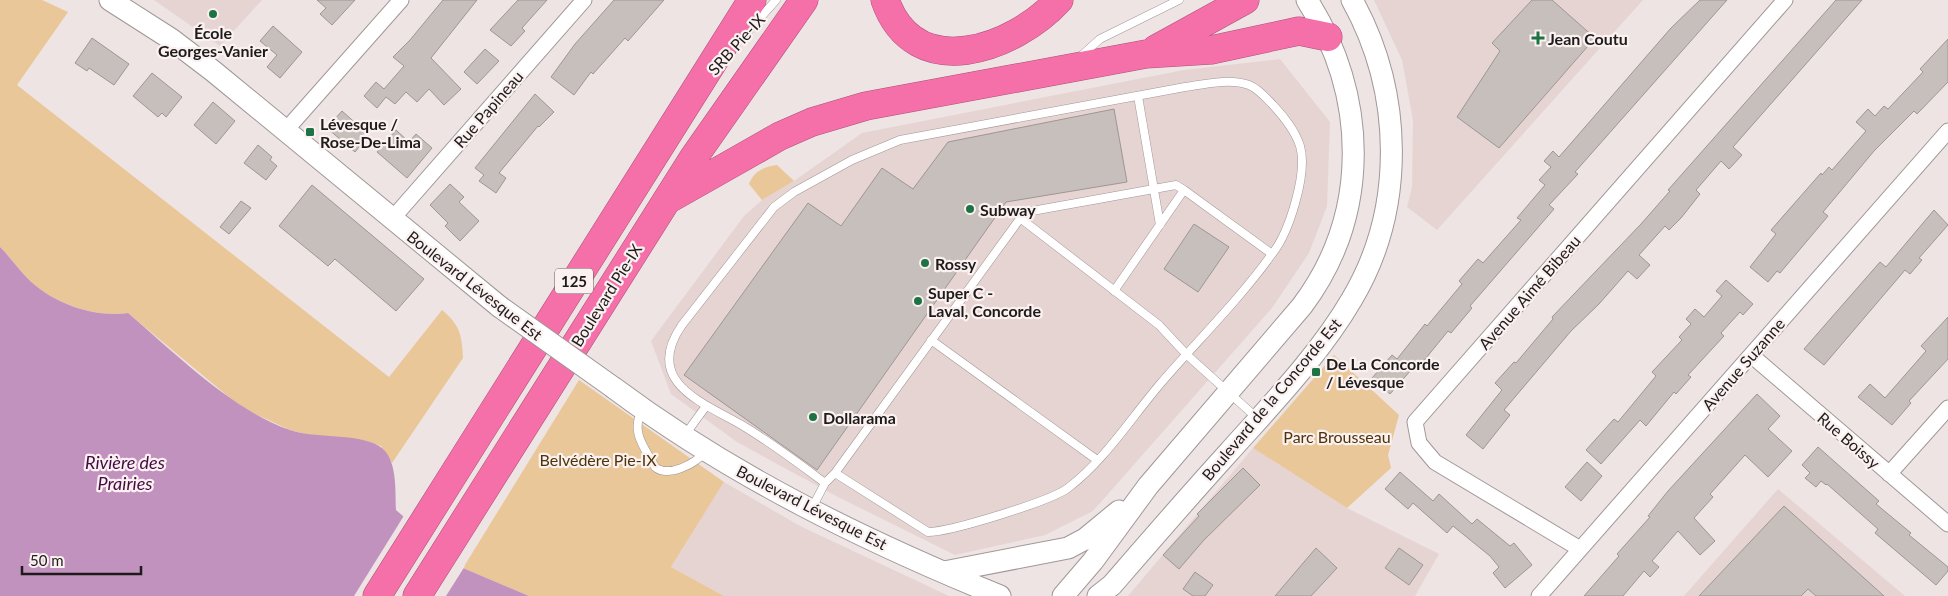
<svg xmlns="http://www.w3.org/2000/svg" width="1948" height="596" font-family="Lato,sans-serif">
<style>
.built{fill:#e6d4d3}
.green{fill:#e9c798}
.water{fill:#c292bf}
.pier{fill:#ede4e3}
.building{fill:#c7bfbb;stroke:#9e9693}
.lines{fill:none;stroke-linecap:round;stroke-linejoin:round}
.lane-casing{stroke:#a09797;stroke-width:9}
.street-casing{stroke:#a09797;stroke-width:17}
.secondary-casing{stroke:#a09797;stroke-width:23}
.highway-casing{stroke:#aa5277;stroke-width:29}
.lane{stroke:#fff;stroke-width:8}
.street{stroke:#fff;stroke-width:15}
.secondary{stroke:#fff;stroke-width:21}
.highway{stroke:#f56fa9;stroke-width:28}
.secondary-bridge-casing{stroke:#a09797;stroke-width:23;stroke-linecap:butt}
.secondary-bridge{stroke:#fff;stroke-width:21}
.poi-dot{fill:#1e7345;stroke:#faf1f0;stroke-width:2}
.labels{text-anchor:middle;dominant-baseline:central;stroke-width:4.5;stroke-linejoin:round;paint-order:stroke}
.shield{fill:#faf1f0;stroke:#605b5b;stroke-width:1}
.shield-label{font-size:15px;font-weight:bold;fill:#1e1b1b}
.poi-label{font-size:16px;font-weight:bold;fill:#1e1b1b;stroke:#faf1f0;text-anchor:start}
.street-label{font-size:16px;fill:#1e1b1b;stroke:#faf1f0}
.park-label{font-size:16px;fill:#4e3407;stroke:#faf1f0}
.water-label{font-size:18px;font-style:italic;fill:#450a45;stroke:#faf1f0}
</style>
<rect width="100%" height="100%" fill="#ede4e3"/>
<path class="built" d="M154 0H262L220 46Z
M1374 0H1643L1437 230 1407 207 1412 187 1413 120 1402 60Z
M1280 59 1330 122 1327 206 1309 253 1272 308 1093 511 1045 535 955 555 836 496 737 442 671 394 651 341 744 216 762 200 794 181 862 133 1184 70Z
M1253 448 1347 508 1439 554 1415 596H1128Z
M724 482 800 526 949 596H724L671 567Z
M1778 489 1905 596H1684Z"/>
<path class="green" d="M0 0H42L68 12 17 85 389 377 442 310C460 325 462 335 463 358L392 463 381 446 363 440 318 437 290 430 242 408 128 313C98 317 64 307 40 289 25 279 13 260 0 247Z
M777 165 794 181 762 200 749 184C754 171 763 167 777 165Z
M1334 355 1399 415 1388 455 1391 468 1347 508 1253 448Z
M579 380 724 482 671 567 724 596H529L463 568Z"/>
<path class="water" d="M0 247C13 260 25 279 40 289 64 307 98 317 128 313 174 352 233 411 290 430 316 439 358 433 379 446 398 457 395 491 396 510L463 568 529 596H0Z"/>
<path class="pier" d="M405 514 465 566 446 596H354Z"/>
<path class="building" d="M317 0H355L332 25 320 14 326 8Z
M443 0H477L431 58 461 89 444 105 429 89 417 102 406 92 395 104 386 97 377 108 364 96 376 82 384 89 404 66 393 57 410 40Z
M518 0H547L522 28 525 31 511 46 490 30Z
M614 0H664L628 41 625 38 593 74 591 72 574 95 551 77 575 44Z
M1532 0H1552L1595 38 1499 148 1457 117 1500 51 1492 43Z
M1700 0H1727L1575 172 1578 174 1549 205 1554 209 1470 306 1472 308 1451 333 1448 331 1422 363 1419 361 1390 394 1372 378 1392 355 1397 359 1425 324 1427 326 1462 284 1459 281 1478 259 1483 263 1521 220 1517 218 1545 185 1539 180 1551 167 1544 161 1553 151 1559 157 1671 28Z
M1836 0H1862L1733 147 1742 155 1729 169 1721 161 1696 190 1700 194 1681 218 1669 230 1665 226 1639 255 1650 265 1637 279 1628 271 1599 304 1571 331 1504 410 1510 415 1483 449 1466 435 1502 390 1495 383 1514 362 1516 363 1553 319 1552 317 1641 224 1670 191 1668 190Z
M273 26 302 52 280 78 267 67 277 55 260 41Z
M92 38 129 64 114 85 89 68 87 71 75 63Z
M1948 39V82L1917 114 1914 111 1874 151 1823 212 1828 216 1780 273 1777 271 1768 282 1750 267 1776 234 1771 230 1821 173 1822 175 1829 167 1832 170 1866 131 1856 122 1868 109 1875 116 1884 106 1888 109 1923 72 1920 69Z
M485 49 499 61 477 84 464 72Z
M152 73 182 97 166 117 162 113 158 117 133 96Z
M535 94 554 112 539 127 538 126 499 173 506 178 496 193 479 181 484 175 475 168Z
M213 102 235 121 216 144 194 125Z
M1114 109 1127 182 1006 202 817 470 684 375 808 203 841 226 882 168 913 189 948 142Z
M342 111 369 135 355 152 327 128Z
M396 130 409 142 416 134 432 148 407 178 377 152Z
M258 145 272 157 270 160 277 166 266 180 244 163Z
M450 184 464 197 459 202 479 221 460 241 445 226 448 223 430 205Z
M312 185 424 279 396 311 335 259 328 266 279 226Z
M241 201 251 208 229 234 220 227Z
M1934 210 1948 225 1919 258 1922 260 1910 274 1905 270 1824 365 1804 349 1880 262 1886 267Z
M1194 224 1229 247 1198 292 1164 269Z
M1726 280 1753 304 1743 315 1740 312 1721 333 1724 336 1688 375 1691 377 1676 394 1674 392 1646 426 1640 420 1601 464 1586 450 1614 419 1618 422 1656 376 1652 372 1682 340 1679 337 1691 324 1686 319 1695 309 1704 317 1722 296 1716 291Z
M1948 317V359L1909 401 1911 403 1892 425 1858 397 1870 384 1885 398 1926 351 1921 346Z
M1757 394 1780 416 1768 429 1792 451 1768 477 1745 455 1710 494 1713 497 1694 518 1715 541 1700 555 1678 531 1652 561 1659 567 1650 577 1644 571 1623 596H1584L1619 556 1617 554 1650 517 1648 516 1668 491Z
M1818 447 1879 501 1876 504 1911 533 1909 535 1948 567V571L1936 585 1875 533 1878 529 1827 484 1826 485 1821 481 1816 487 1805 478 1810 473 1802 465Z
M1587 462 1602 476 1581 501 1565 487Z
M1243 468 1260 485 1204 540 1179 569 1163 555 1199 516 1197 514Z
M1400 472 1433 501 1439 494 1472 524 1477 519 1510 546 1514 543 1532 565 1505 588 1493 573 1499 567 1490 556 1453 526 1447 533 1413 503 1408 509 1385 489Z
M1784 506 1884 596H1816L1808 589 1801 596H1699Z
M1316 548 1337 568 1311 596H1275Z
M1399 548 1423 565 1409 585 1385 568Z
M1195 572 1213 585 1205 596H1193L1183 589Z"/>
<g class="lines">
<defs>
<path id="lane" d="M744 36 776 0
M1080 57 1100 39 1179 0
M1138 96 1160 225
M1020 218 1159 325 1187 355 1257 418
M931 340 1097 460
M642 411C630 432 645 448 655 467 668 478 695 464 705 452
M685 435 706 406
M835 473 928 532C950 532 1051 501 1068 488 1105 460 1131 418 1161 383 1198 340 1239 300 1272 254L1184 190 1114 291
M825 483C798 463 769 441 740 424 701 402 643 381 682 325L774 207 794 192 852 160 900 140 1185 87C1205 84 1230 78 1249 85 1259 89 1266 98 1273 105 1284 117 1295 130 1300 146 1308 173 1289 233 1272 254
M812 508 825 483 835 473 1022 216 1032 211 1176 185 1184 190"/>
<path id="street" d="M286 130 401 0
M392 219 584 0
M1751 355 1948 524
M1889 474 1948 408
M1580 549 1435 462 1419 443 1415 422 1785 0
M1539 596 1948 131"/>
<path id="secondary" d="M110 0 171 39 213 71 500 307
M614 388C732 476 865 541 1000 596
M944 572 1068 548 1085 539 1119 511
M1063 596 1093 561 1148 486 1302 306C1371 214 1368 95 1307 0
M1098 596 1112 585C1151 540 1189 496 1229 452 1271 405 1320 354 1352 299 1406 208 1403 92 1352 0"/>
<path id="highway" d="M885 0C915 85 1014 49 1059 0
M1156 49 1245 0
M669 199 780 136 812 122 866 106 1146 54 1211 50 1299 31 1328 37
M377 596 752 0
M417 596 694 157 804 0"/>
</defs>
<use href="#lane" class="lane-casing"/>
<use href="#street" class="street-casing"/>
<use href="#secondary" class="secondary-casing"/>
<use href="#highway" class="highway-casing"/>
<use href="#lane" class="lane"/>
<use href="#street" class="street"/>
<use href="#secondary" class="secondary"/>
<use href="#highway" class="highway"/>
<defs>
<path id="secondary-bridge" d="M500 307 614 388"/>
</defs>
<use href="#secondary-bridge" class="secondary-bridge-casing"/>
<use href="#secondary-bridge" class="secondary-bridge"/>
</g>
<g class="poi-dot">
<circle cx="213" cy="14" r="5"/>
<path d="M1535.5 30.5h5v5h5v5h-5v5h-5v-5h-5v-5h5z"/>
<rect x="305" y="127" width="10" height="10" rx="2.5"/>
<circle cx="970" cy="209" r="5"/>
<circle cx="925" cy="263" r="5"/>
<circle cx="918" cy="301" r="5"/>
<rect x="1311" y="367" width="10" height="10" rx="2.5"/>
<circle cx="813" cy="417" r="5"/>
</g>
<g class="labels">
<rect class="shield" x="555" y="268.5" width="38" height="25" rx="4"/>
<g class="shield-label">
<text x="574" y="281">125</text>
</g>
<g class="poi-label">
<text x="213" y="32" text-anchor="middle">École<tspan x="213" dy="18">Georges-Vanier</tspan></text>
<text x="1548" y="38">Jean Coutu</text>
<text x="320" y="123">Lévesque /<tspan x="320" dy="18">Rose-De-Lima</tspan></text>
<text x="980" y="209">Subway</text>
<text x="935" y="263">Rossy</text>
<text x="928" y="292">Super C -<tspan x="928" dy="18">Laval, Concorde</tspan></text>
<text x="1326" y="363">De La Concorde<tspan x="1326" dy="18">/ Lévesque</tspan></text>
<text x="823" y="417">Dollarama</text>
</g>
<g class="street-label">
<text transform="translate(736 44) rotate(-48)">SRB Pie-IX</text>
<text transform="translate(488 109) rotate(-49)">Rue Papineau</text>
<text transform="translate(475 285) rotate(38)">Boulevard Lévesque Est</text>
<text transform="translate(1529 292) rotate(-49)">Avenue Aimé Bibeau</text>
<text transform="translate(606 295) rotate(-58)">Boulevard Pie-IX</text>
<text transform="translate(1743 364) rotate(-49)">Avenue Suzanne</text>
<text transform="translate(1271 399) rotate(-50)">Boulevard de la Concorde Est</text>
<text transform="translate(1849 440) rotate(41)">Rue Boissy</text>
<text transform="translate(812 507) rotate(27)">Boulevard Lévesque Est</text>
</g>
<g class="park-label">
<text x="1337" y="436">Parc Brousseau</text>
<text x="598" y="459">Belvédère Pie-IX</text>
</g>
<g class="water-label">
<text x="125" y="462">Rivière des<tspan x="125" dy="21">Prairies</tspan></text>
</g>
</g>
<path d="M22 566v8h119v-8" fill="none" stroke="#1e1b1b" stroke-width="2.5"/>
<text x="30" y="566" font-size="15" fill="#1e1b1b" stroke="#faf1f0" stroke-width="4" paint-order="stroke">50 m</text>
</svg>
